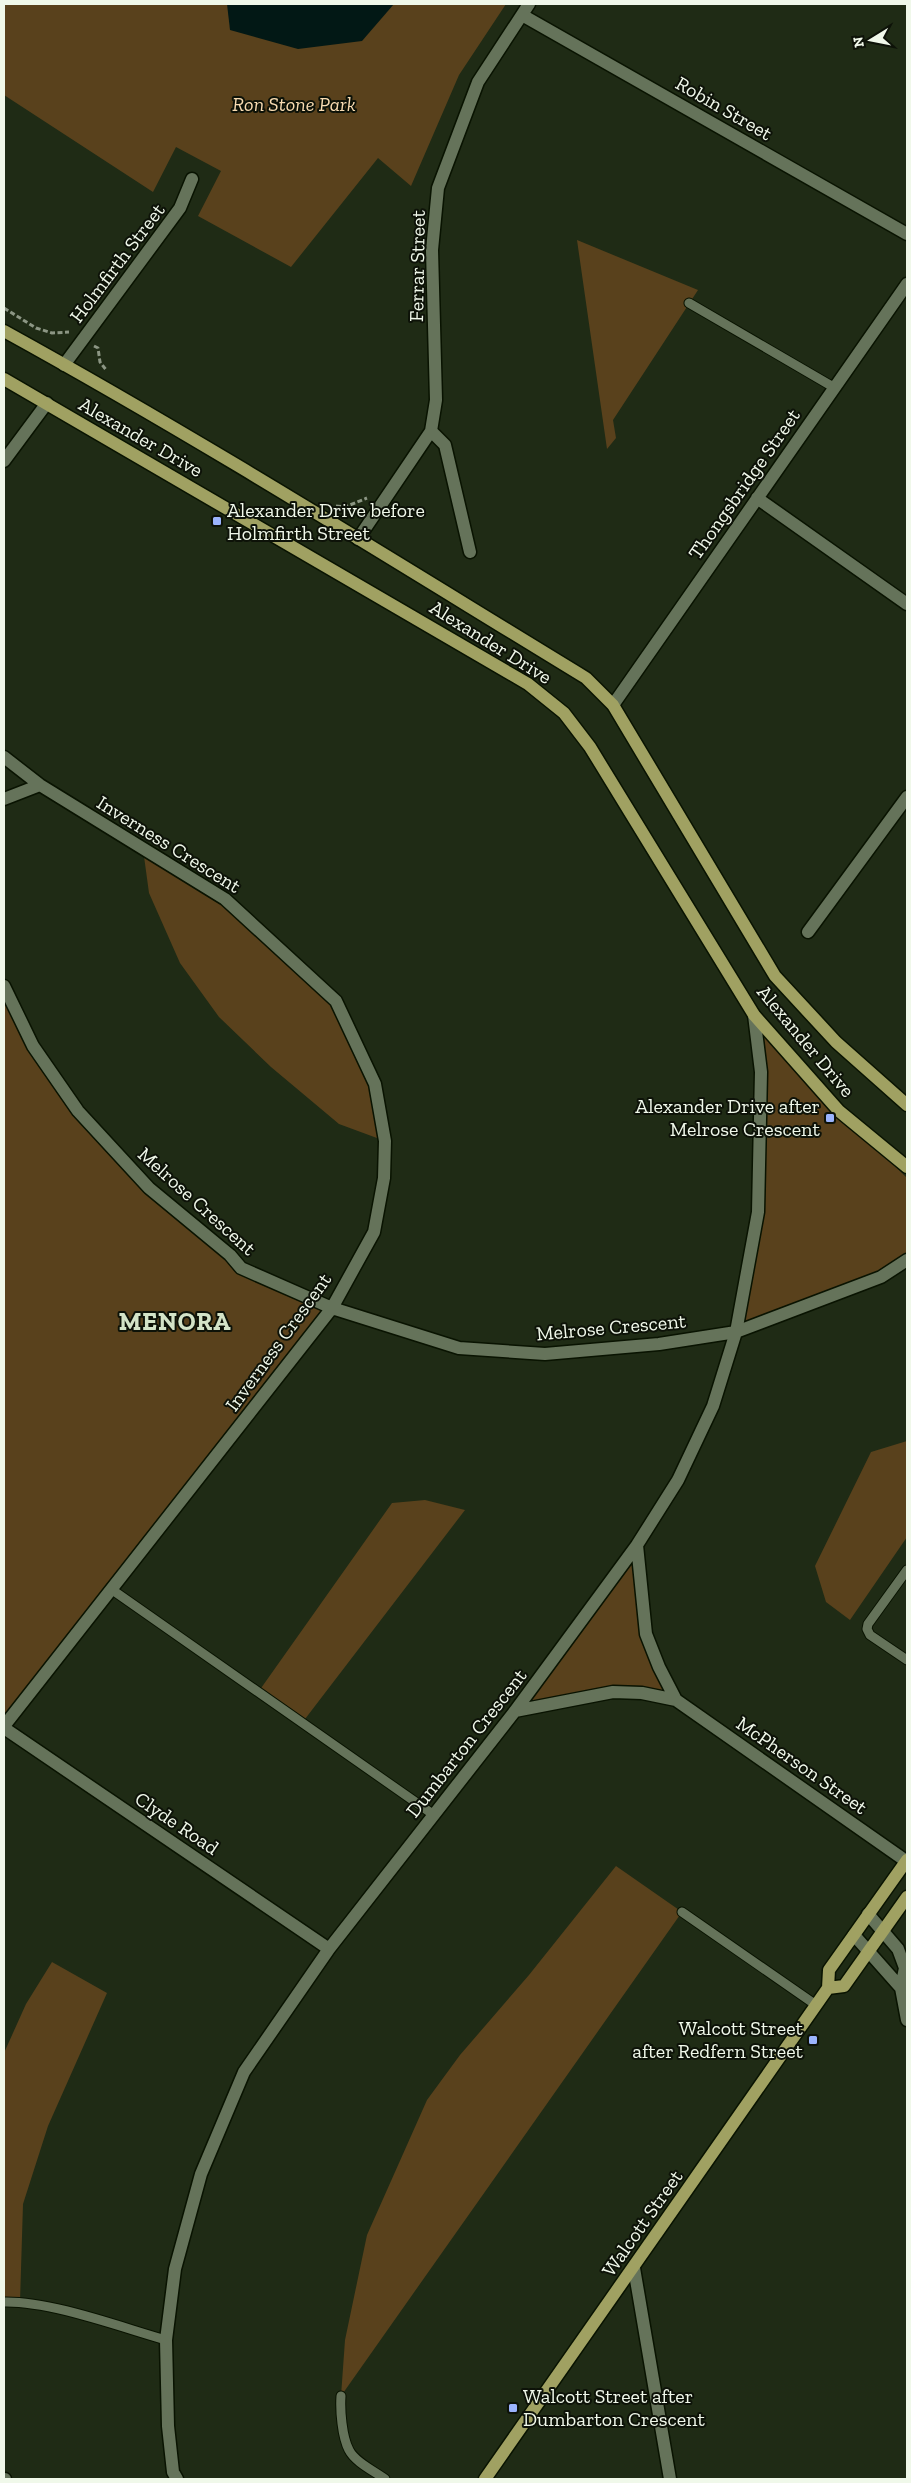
<svg xmlns="http://www.w3.org/2000/svg" width="911" height="2483" font-family="'Zilla Slab',serif">
<style>
.green{fill:#59411c}
.water{fill:#021815}
.lines{fill:none;stroke-linecap:round;stroke-linejoin:round}
.lane-casing{stroke:#091301;stroke-width:11}
.street-casing{stroke:#091301;stroke-width:15}
.secondary-casing{stroke:#091301;stroke-width:15}
.primary-casing{stroke:#091301;stroke-width:15}
.path{stroke:#8c9684;stroke-width:3;stroke-dasharray:5 2.5;stroke-linecap:butt}
.lane{stroke:#65735a;stroke-width:9}
.street{stroke:#65735a;stroke-width:12}
.secondary{stroke:#65735a;stroke-width:12}
.primary{stroke:#a0a162;stroke-width:12}
.poi-dot{fill:#9bb4fd;stroke:#0d1208;stroke-width:2}
.labels{text-anchor:middle;dominant-baseline:central;stroke-width:4;stroke-linejoin:round;paint-order:stroke}
.park-label{font-size:20px;font-style:italic;fill:#f9dcb2;stroke:#0d1208}
.street-label{font-size:20px;fill:#f0f8ea;stroke:#0d1208}
.poi-label{font-size:20px;fill:#f0f8ea;stroke:#0d1208;text-anchor:start}
.district-label{font-size:25px;font-weight:bold;letter-spacing:1px;fill:#d3e3c7;stroke:#0d1208}
</style>
<rect width="100%" height="100%" fill="#1f2b15"/>
<path class="green" d="M4 4H506L459 75 411 186 378 158 291 267 198 216 221 171 176 147 153 192 4 95Z
M577 240 698 290 613 420 616 438 607 449Z
M143 849 225 899 336 1001 375 1084 385 1141 339 1124 271 1067 219 1017 180 963 149 893Z
M4 986 78 1111 241 1268 332 1308 4 1726Z
M754 1015 839 1111 907 1178V1260L736 1332 758 1212Z
M907 1441V1537L850 1620 826 1602 815 1566 871 1452Z
M425 1500 465 1510 302 1723 259 1691 392 1503Z
M637 1545 646 1634 676 1700 613 1692 515 1711Z
M616 1866 682 1912 341 2396 345 2340 367 2235 427 2100 460 2055 529 1975Z
M52 1962 107 1993 48 2126 23 2204 20 2302H4V2053L26 2004Z"/>
<path class="water" d="M227 4H394L362 41 298 49 230 30Z"/>
<g class="lines">
<defs>
<path id="lane" d="M689 303 835 388
M907 1570 868 1624 867 1629 870 1635 907 1660
M111 1589 434 1815
M682 1912 816 2005
M4 2302C51 2301 120 2327 166 2340
M341 2396C340 2410 342 2437 349 2450 355 2462 374 2471 385 2479"/>
<path id="street" d="M522 15 907 234
M64 365 180 208 192 179
M431 431 445 445 470 552
M4 461 47 403
M757 498 907 604
M358 539 431 431 436 400 432 250 438 188 478 82 529 4
M613 705 907 284
M4 757 40 785 225 899 336 1001 375 1084 385 1141 384 1178 374 1232 332 1308 4 1726
M4 799 40 785
M808 932 907 797
M4 986 33 1046 78 1111 149 1188 230 1255 241 1268 332 1308 459 1348 545 1354 659 1344 736 1332 881 1277 907 1260
M637 1545 646 1634 659 1667 676 1700
M515 1711 613 1692 642 1693 676 1700 906 1861
M4 1728 329 1949
M634 2268 670 2479
M4 2479H5
M177 2479 173 2472 168 2426 166 2340 175 2269 201 2174 244 2072 329 1949 515 1711 637 1545 678 1480 713 1406 736 1332 758 1212 761 1072 754 1015"/>
<path id="secondary" d="M868 1914 898 1949 905 1968 901 1988 907 2020
M854 1935 901 1988"/>
<path id="primary" d="M4 331C202 440 394 561 586 678L613 705 775 976 836 1042 907 1105
M4 379 528 684 564 713 590 747 754 1015 839 1111 907 1167
M828 1988 844 1986 907 1897
M485 2479 828 1988 829 1970 907 1860"/>
</defs>
<use href="#lane" class="lane-casing"/>
<use href="#street" class="street-casing"/>
<use href="#secondary" class="secondary-casing"/>
<use href="#primary" class="primary-casing"/>
<path class="path" d="M4 308 36 328 52 333 69 332
M94 346 98 348 100 362 107 371
M336 506 345 507 367 498"/>
<use href="#lane" class="lane"/>
<use href="#street" class="street"/>
<use href="#secondary" class="secondary"/>
<use href="#primary" class="primary"/>
</g>
<g class="poi-dot">
<rect x="212" y="516" width="10" height="10" rx="2.5"/>
<rect x="825" y="1113" width="10" height="10" rx="2.5"/>
<rect x="808" y="2035" width="10" height="10" rx="2.5"/>
<rect x="508" y="2403" width="10" height="10" rx="2.5"/>
</g>
<g class="labels">
<g class="park-label">
<text x="294" y="104">Ron Stone Park</text>
</g>
<g class="street-label">
<text transform="translate(724 108) rotate(30)">Robin Street</text>
<text transform="translate(117 263) rotate(-53)">Holmfirth Street</text>
<text transform="translate(417 266) rotate(-89)">Ferrar Street</text>
<text transform="translate(141 437) rotate(30)">Alexander Drive</text>
<text transform="translate(744 484) rotate(-55)">Thongsbridge Street</text>
<text transform="translate(491 642) rotate(32)">Alexander Drive</text>
<text transform="translate(169 844) rotate(32)">Inverness Crescent</text>
<text transform="translate(806 1041) rotate(50)">Alexander Drive</text>
<text transform="translate(197 1201) rotate(42)">Melrose Crescent</text>
<text transform="translate(611 1327) rotate(-5)">Melrose Crescent</text>
<text transform="translate(278 1342) rotate(-54)">Inverness Crescent</text>
<text transform="translate(466 1743) rotate(-52)">Dumbarton Crescent</text>
<text transform="translate(802 1765) rotate(35)">McPherson Street</text>
<text transform="translate(177 1823) rotate(34)">Clyde Road</text>
<text transform="translate(642 2223) rotate(-55)">Walcott Street</text>
</g>
<g class="poi-label">
<text x="227" y="510">Alexander Drive before<tspan x="227" dy="23">Holmfirth Street</tspan></text>
<text x="820" y="1106" text-anchor="end">Alexander Drive after<tspan x="820" dy="23">Melrose Crescent</tspan></text>
<text x="803" y="2028" text-anchor="end">Walcott Street<tspan x="803" dy="23">after Redfern Street</tspan></text>
<text x="523" y="2396">Walcott Street after<tspan x="523" dy="23">Dumbarton Crescent</tspan></text>
</g>
<g class="district-label">
<text x="175" y="1321">MENORA</text>
</g>
</g>
<rect width="911" height="2483" fill="none" stroke="#f0f8ea" stroke-width="10"/>
<g transform="translate(871 40) rotate(260)" stroke="#0d1208" stroke-width="4" paint-order="stroke">
<path d="M0-4L9 19L0 12L-9 19Z" fill="#f0f8ea"/>
<text y="-8" font-size="14" font-weight="bold" text-anchor="middle" fill="#f0f8ea">N</text>
</g>
</svg>
